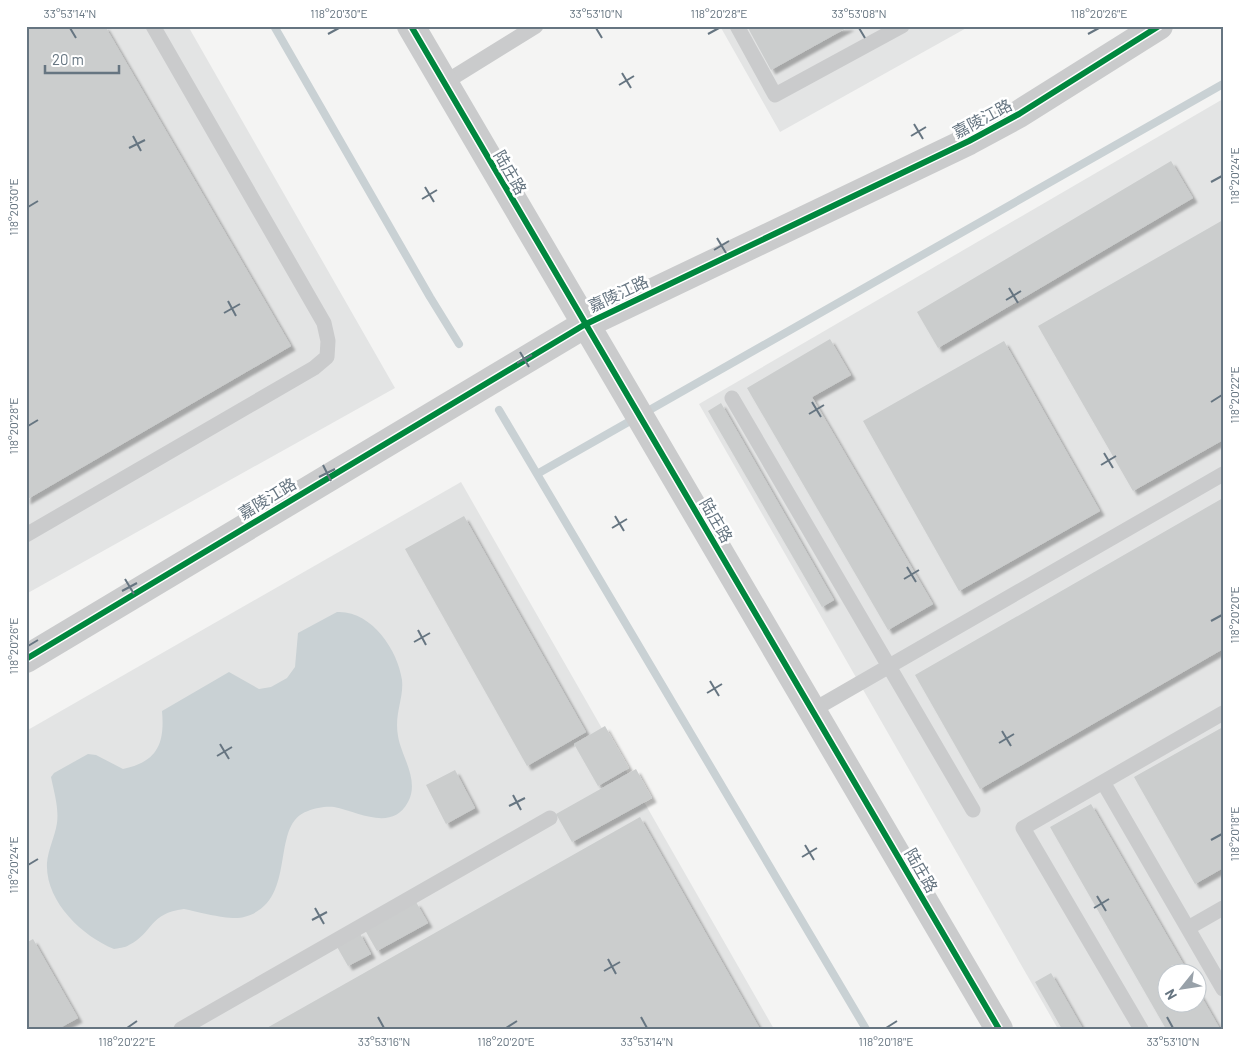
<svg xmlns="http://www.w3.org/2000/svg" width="1249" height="1055" font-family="Barlow,'Noto Sans SC',sans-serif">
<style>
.built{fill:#e3e4e4;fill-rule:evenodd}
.water{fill:#c9d1d4}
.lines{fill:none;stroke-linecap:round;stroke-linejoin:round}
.stream{stroke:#c9d1d4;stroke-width:8}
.building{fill:#cbcdcd;filter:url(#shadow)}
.service{stroke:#cacbcc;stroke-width:15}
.tertiary{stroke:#cacbcc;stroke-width:28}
.cycleway-casing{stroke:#fff;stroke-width:9}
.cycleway{stroke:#00873e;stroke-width:6}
.ticks{fill:none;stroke:#667581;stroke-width:2}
.labels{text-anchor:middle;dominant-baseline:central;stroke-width:5;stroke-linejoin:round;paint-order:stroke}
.street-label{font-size:16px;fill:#667581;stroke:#fff}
.neatline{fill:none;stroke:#667581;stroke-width:2}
.ticks-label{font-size:12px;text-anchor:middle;fill:#667581}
</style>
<defs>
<filter id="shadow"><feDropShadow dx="4.5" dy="4.5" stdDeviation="1" flood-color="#0004"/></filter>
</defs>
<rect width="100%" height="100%" fill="#f4f4f3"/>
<path class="built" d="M26 26H188L395 388 26 594Z
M720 26H970L780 132Z
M1223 99V1029H1058L699 404ZM1166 972H1196V1002H1166Z
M461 482 774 1029H26V731Z"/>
<path class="water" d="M337 612C371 610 398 650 402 680 404 698 394 714 398 736 401 756 420 780 408 802 392 832 359 812 334 807 326 806 315 808 308 811 268 824 300 902 244 917 231 921 199 912 184 909 149 913 153 933 129 945 125 948 118 948 114 949 82 936 45 901 47 863 48 850 55 836 57 823 59 808 54 792 51 777L54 773 88 754 96 755 123 769C157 762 165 744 162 711L229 672 259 689 271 687 287 678 295 667 298 633Z"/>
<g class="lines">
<path class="stream" d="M274 26 430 297 459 344
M499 410 866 1029
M537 474 1223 84"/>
</g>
<path class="building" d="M26 26H105L291 346 26 500Z
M747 26H850L771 70Z
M1171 161 1193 198 938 348 917 312Z
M1223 220V440L1133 491 1038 326Z
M830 339 851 375 812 397 933 604 888 630 747 388Z
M1004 341 1100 511 959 591 863 421Z
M721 403 834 600 822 607 708 411Z
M1223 498V649L980 789 915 675Z
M464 516 586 732 527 766 405 549Z
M605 726 629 768 598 786 574 744Z
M1223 727V868L1195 884 1134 777Z
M636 769 652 798 572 842 556 814Z
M455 770 475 808 446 824 426 785Z
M1091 804 1188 972H1166V1002H1196V987L1220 1029H1166L1050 827Z
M640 817 760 1029H265Z
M416 902 428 923 377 951 365 930Z
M359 932 371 954 348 966 336 945Z
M33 939 78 1018 58 1029H26V943Z
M1051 973 1083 1029H1062L1035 982Z"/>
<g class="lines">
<path class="service" d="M737 26 775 95 902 26
M444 83 536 26
M732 398 973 810
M26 535 314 368 327 357 328 341 324 323 153 26
M813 710 1223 474
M1103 782 1223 989
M1188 928 1223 908
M181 1029 550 818
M1141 1029 1023 828 1223 713"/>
<path class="tertiary" d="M411 26 999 1029
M26 659 584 325 969 141 1019 114 1159 26"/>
<defs>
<path id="cycleway" d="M411 26 999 1029
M26 659 584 325 969 141 1019 114 1159 26"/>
</defs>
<use href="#cycleway" class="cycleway-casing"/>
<use href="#cycleway" class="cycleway"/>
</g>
<path class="ticks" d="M70 28 76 38M596 28 602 38M859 28 865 38M328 34 339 28M708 34 719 28M1088 34 1099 28M622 73 631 88M619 85 634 76M914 124 923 139M133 136 141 151M911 136 926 127M129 148 145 140M1211 182 1222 176M425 187 434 202M422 199 437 190M28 207 38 201M717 238 726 253M714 250 729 241M1009 288 1018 303M1006 300 1021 291M228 301 236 316M224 313 240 304M520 352 529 367M517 363 532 355M812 402 821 417M1211 402 1222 395M809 414 824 405M28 426 38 420M1104 453 1113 468M323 465 331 481M1101 465 1116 456M319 477 335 469M615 516 624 531M612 528 627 519M907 567 916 582M125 579 134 594M904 579 919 570M122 591 137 583M1211 621 1222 615M418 630 426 645M414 642 430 633M28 646 38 640M710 681 719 696M707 693 722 684M1002 731 1011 746M999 743 1014 734M220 744 229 759M217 756 232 747M513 795 521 810M509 806 525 798M1211 840 1222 834M805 845 814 860M802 857 817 848M28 865 38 859M1097 896 1106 911M315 908 324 924M1094 908 1109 899M312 920 327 912M608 959 616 974M604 971 620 962M378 1017 384 1028M641 1017 647 1028M1167 1017 1173 1028M127 1028 137 1021M506 1028 517 1021M886 1028 897 1021"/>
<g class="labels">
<g class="street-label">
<text transform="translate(982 118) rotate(-28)">嘉陵江路</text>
<text transform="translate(511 172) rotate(60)">陆庄路</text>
<text transform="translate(618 293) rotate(-25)">嘉陵江路</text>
<text transform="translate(267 498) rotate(-31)">嘉陵江路</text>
<text transform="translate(717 520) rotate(60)">陆庄路</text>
<text transform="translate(922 870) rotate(60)">陆庄路</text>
</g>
</g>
<rect width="1249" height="1055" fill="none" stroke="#ffffff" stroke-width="55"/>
<g transform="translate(1182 988) rotate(240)"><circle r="24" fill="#ffffff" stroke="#c2c8cd"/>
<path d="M0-4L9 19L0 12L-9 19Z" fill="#98a1a9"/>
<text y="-8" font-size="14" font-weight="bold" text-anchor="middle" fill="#667581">N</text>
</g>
<path d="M45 65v8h74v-8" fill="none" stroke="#667581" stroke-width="2.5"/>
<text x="52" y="65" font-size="15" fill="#667581" stroke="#ffffff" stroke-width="4" paint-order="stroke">20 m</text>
<rect x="28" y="28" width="1194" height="1000" class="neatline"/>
<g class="ticks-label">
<text x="70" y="18">33°53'14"N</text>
<text x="339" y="18">118°20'30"E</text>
<text x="596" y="18">33°53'10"N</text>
<text x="719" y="18">118°20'28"E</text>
<text x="859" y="18">33°53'08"N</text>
<text x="1099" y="18">118°20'26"E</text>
<text transform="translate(1235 176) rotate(-90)" y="4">118°20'24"E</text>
<text transform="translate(14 207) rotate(-90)" y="4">118°20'30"E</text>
<text transform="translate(1235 395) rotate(-90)" y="4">118°20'22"E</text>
<text transform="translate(14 426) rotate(-90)" y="4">118°20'28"E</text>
<text transform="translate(1235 615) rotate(-90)" y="4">118°20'20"E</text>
<text transform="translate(14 646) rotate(-90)" y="4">118°20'26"E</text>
<text transform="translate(1235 834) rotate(-90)" y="4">118°20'18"E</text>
<text transform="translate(14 865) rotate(-90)" y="4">118°20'24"E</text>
<text x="127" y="1046">118°20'22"E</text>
<text x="384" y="1046">33°53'16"N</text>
<text x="506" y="1046">118°20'20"E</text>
<text x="647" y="1046">33°53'14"N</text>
<text x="886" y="1046">118°20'18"E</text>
<text x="1173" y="1046">33°53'10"N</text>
</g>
</svg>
